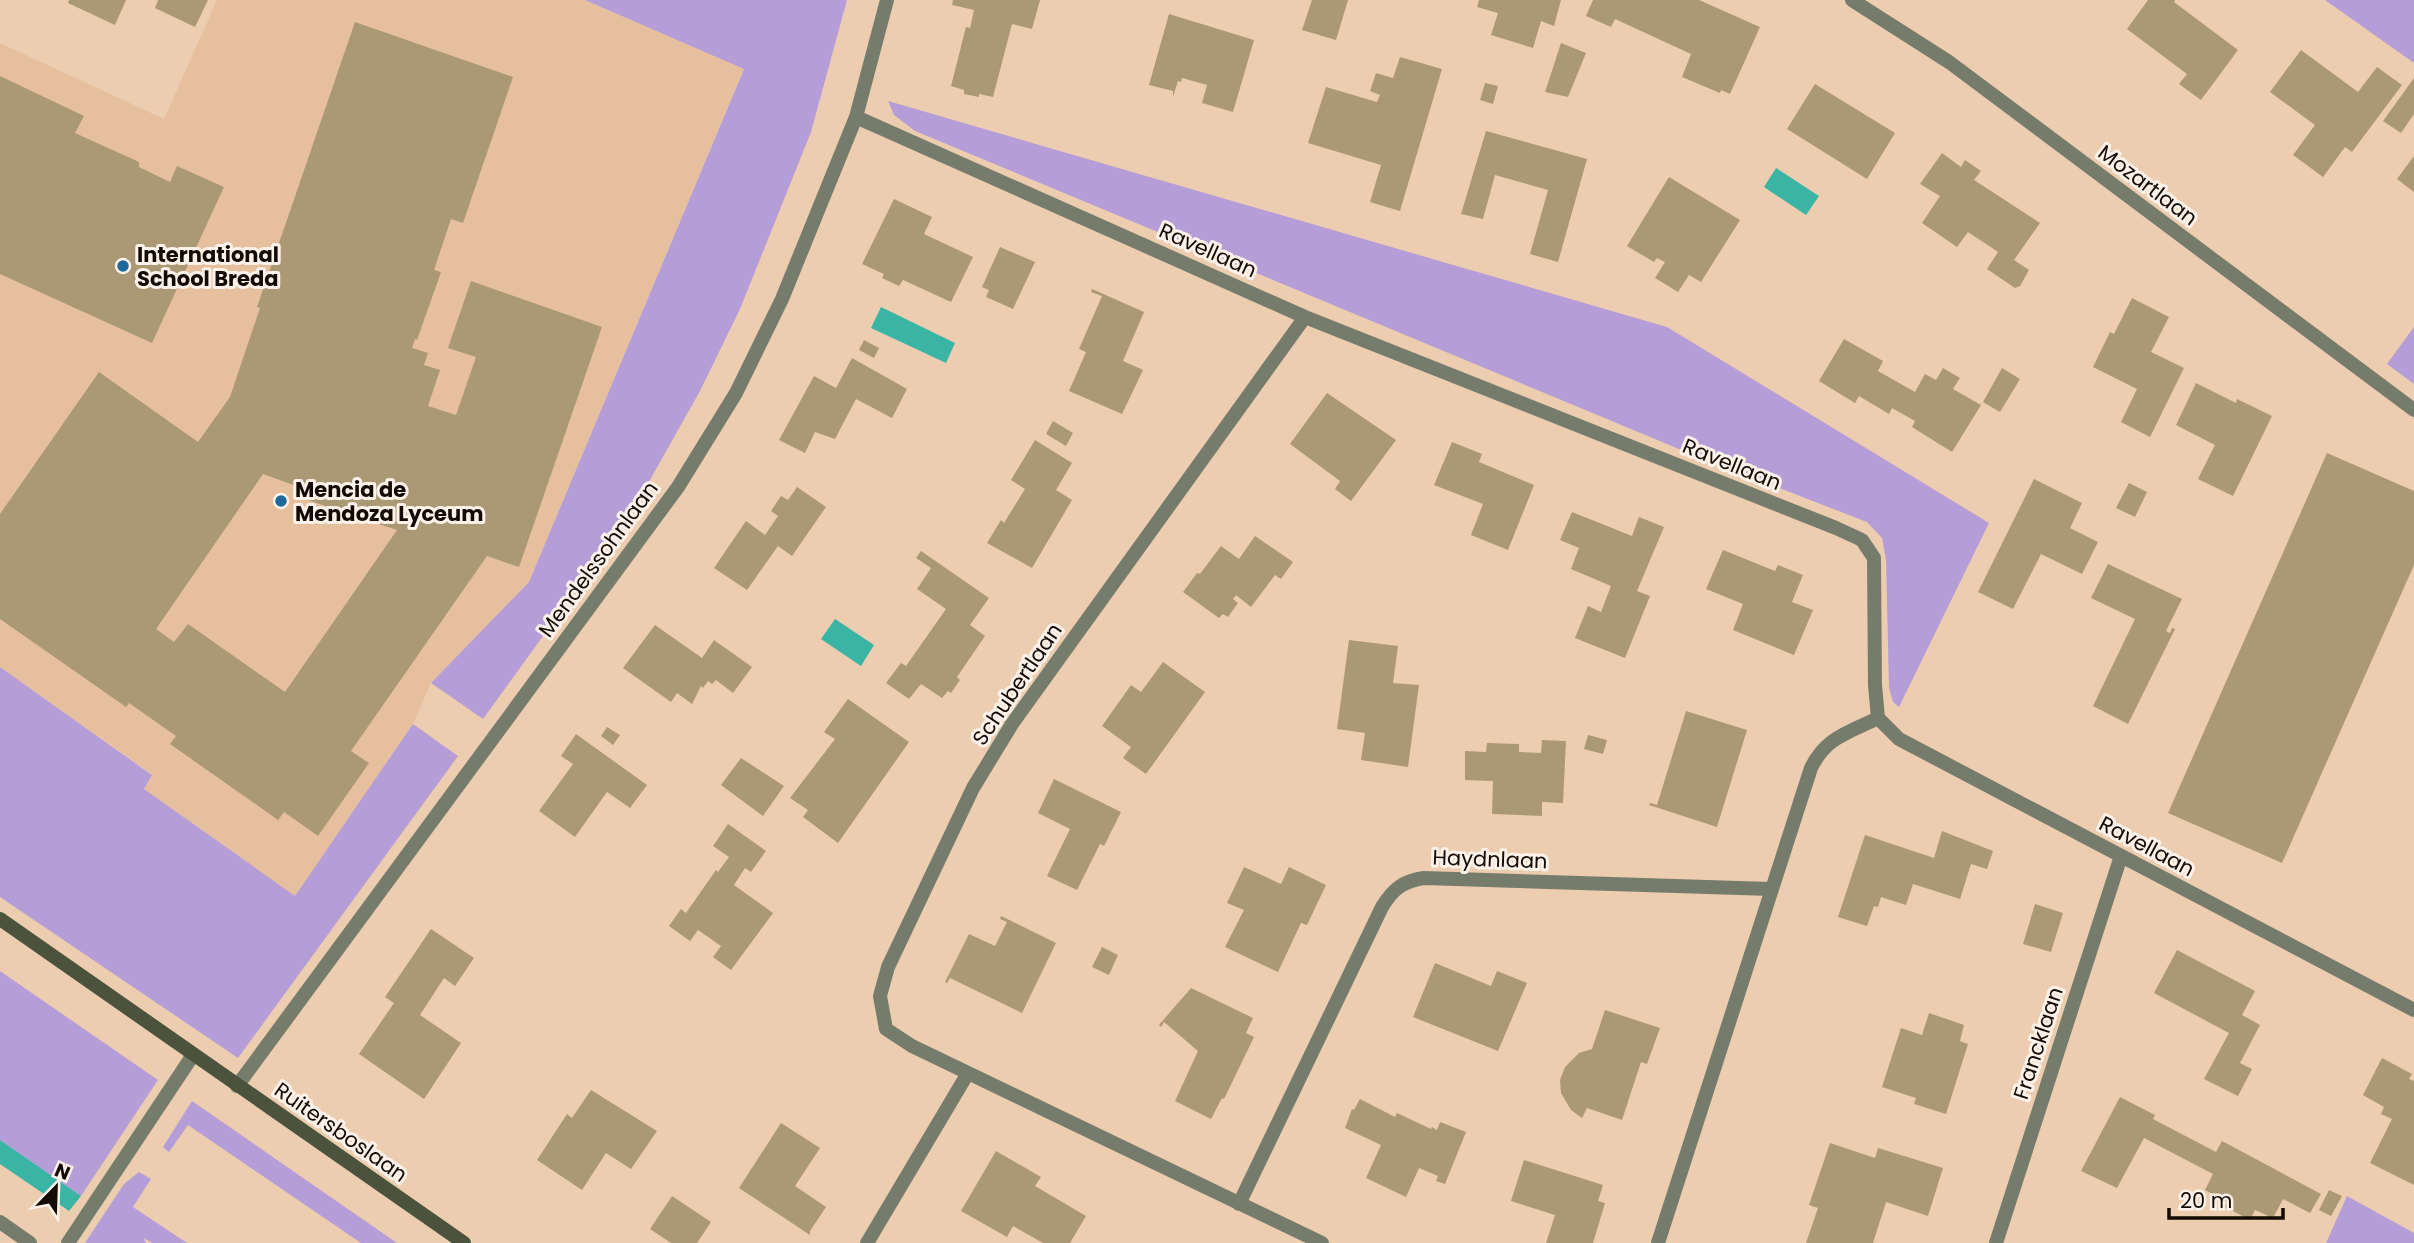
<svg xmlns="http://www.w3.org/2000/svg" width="2414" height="1243" font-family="Poppins,sans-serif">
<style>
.built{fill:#e6c09e}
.green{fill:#b59dd7}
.water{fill:#39b4a5}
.building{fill:#ab9875;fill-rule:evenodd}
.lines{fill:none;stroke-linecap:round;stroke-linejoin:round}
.street{stroke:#767c6c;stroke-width:14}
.secondary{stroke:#4b533d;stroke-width:14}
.poi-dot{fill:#1d699c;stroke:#fcf2ea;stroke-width:2.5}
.labels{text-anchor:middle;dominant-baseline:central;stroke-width:6;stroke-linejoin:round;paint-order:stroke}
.street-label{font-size:21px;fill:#150a03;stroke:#fcf2ea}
.poi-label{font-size:21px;font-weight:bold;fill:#150a03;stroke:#fcf2ea;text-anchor:start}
</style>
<rect width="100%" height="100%" fill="#edcdb0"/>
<path class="built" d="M217 0H585L744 68 529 582 431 683 413 724 296 897 144 789 152 774 0 667V43L164 119Z"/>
<path class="green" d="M585 0H847L811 132 740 309 700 391 646 487 598 560 483 719 431 683 529 582 744 69Z
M2325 0H2414V63Z
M888 101 1667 327 1989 523 1899 707 1893 702 1889 688 1886 560 1882 538 1867 522 1691 454 915 131 894 115Z
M2414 327V384L2387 364Z
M0 667 152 775 144 789 295 896 413 724 458 756 238 1058 0 897Z
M0 971 158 1080 81 1196 0 1140Z
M192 1101 397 1243H361L188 1125 169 1152 163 1147Z
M139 1172 151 1179 133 1207 187 1243H152L144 1238 146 1243H85L124 1184Z
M2347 1196 2414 1233V1243H2326Z"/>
<path class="water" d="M1776 168 1819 196 1806 215 1764 187Z
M881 307 955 343 946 363 871 328Z
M835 619 874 645 861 666 821 639Z
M0 1140 81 1196 69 1211 0 1164Z"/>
<path class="building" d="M69 0H126L115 25 68 3Z
M158 0H208L195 27 155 8Z
M953 0H1040L1032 29 1012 24 993 97 979 94V97L964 94V90L951 86 966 27 970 28 974 10 952 5Z
M1312 0H1348L1336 40 1302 30Z
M1479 0H1561L1554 26 1541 21 1533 48 1491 35 1498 13 1477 7Z
M1593 0H1699L1760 27 1730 94 1721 90 1720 93 1682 77 1691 54 1615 19 1611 27 1586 16Z
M2148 0H2175L2174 2 2238 50 2201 100 2179 84 2187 74 2127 29Z
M1169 14 1254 40 1233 112 1202 103 1207 85 1182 78 1181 82 1178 81 1173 97V91L1149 85Z
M355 22 513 77 463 223 451 219 434 270 441 272 417 340 415 339 412 348 428 353 424 365 440 370 428 406 456 415 476 357 448 348 471 281 602 327 519 567 487 556 351 751 369 763 318 836 284 812 278 820 170 744 176 736 129 703 126 707 0 619V514L99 372 198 442 230 397 260 308 257 307ZM263 474 299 487 296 496 397 530 285 692 188 624 174 642 156 629Z
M1561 43 1586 53 1568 97 1545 92Z
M2301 50 2358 92 2377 67 2402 85 2352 152 2345 147 2323 177 2293 155 2315 125 2270 92Z
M1400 57 1442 69 1400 211 1370 202 1381 165 1308 143 1326 87 1377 102 1380 95 1370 91 1376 73 1393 78Z
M0 76 84 116 75 133 139 162V167L170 182 177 166 224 187 152 343 0 274Z
M2414 78V114L2401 133 2383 121Z
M1485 83 1498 86 1493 104 1480 100Z
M1815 84 1895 133 1867 179 1787 129Z
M1486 131 1587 159 1558 262 1530 254 1548 190 1495 175 1483 219 1461 214Z
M1942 153 1961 167 1965 160 1981 171 1974 180 2040 223 2014 260 2029 270 2020 286 2015 288 1987 269 1998 252 1968 232 1957 247 1922 223 1940 196 1920 184Z
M2414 156V192L2397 179Z
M1669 177 1740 220 1701 282 1689 275 1678 292 1655 278 1665 262 1657 258 1654 262 1627 246Z
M894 199 932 217 924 234 973 257 951 302 903 280 899 286 882 278 884 274 862 264Z
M1000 247 1035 262 1013 309 986 297 989 290 982 287Z
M1092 289 1144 312 1123 361 1143 370 1122 414 1069 391 1086 352 1079 349 1102 296 1091 292Z
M2132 298 2169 317 2151 352 2184 368 2150 437 2121 422 2137 389 2093 367 2110 332 2114 334Z
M1844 339 1883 361 1878 371 1915 392 1925 374 1936 380 1943 368 1960 378 1953 389 1981 405 1952 452 1912 427 1915 421 1892 408 1889 414 1859 396 1855 403 1819 381Z
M864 340 879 348 874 358 859 350Z
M852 358 907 389 892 418 856 399 835 439 815 432 805 453 779 440 814 376 836 388Z
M2002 368 2020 379 2000 412 1983 402Z
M2196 383 2236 403 2237 399 2272 416 2233 496 2198 479 2215 445 2176 425Z
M1327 393 1396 440 1351 501 1335 489 1340 481 1290 444Z
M1053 421 1073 433 1066 446 1046 434Z
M1035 440 1072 463 1056 490 1072 500 1032 568 987 543 1001 520 1004 523 1025 489 1011 480Z
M1452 442 1482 454 1479 462 1534 485 1508 550 1471 535 1483 504 1434 485Z
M2327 453 2414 491V565L2282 863 2168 813Z
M2034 479 2082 503 2070 528 2098 542 2082 574 2041 554 2013 609 1978 592Z
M2129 483 2147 492 2135 517 2116 508Z
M797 487 826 507 792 556 778 546 747 590 714 568 746 521 765 535 778 516 771 511 781 496 788 500Z
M1572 512 1632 536 1639 517 1664 527 1637 591 1650 596 1625 658 1575 638 1588 606 1601 612 1611 586 1571 569 1579 548 1560 540Z
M1255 536 1293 562 1281 579 1275 575 1251 607 1236 595 1233 599 1238 603 1228 617 1223 614 1219 618 1183 592 1197 573 1200 574 1221 546 1239 559Z
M1723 550 1775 571 1778 565 1803 575 1792 602 1813 610 1794 655 1733 630 1743 604 1706 589Z
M921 551 989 598 970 625 985 636 957 677 960 680 951 693 948 691 942 698 921 684 909 699 886 683 901 663 906 666 946 609 917 589 931 568 916 558Z
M2108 564 2182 599 2166 631 2170 633 2172 628 2175 629 2128 724 2093 706 2135 619 2091 598Z
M655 625 702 658 714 640 752 667 733 693 716 680 712 684 708 681 703 688 701 686 692 704 677 693 671 702 623 668Z
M1349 640 1398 646 1393 683 1419 685 1408 767 1361 760 1365 733 1337 729Z
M1163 662 1205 692 1146 774 1123 758 1131 747 1102 726 1131 685 1141 692Z
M848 699 909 742 838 843 803 817 808 810 790 798 835 739 824 732Z
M1686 711 1747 730 1717 827 1649 805 1650 803 1657 805Z
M607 727 620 735 613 745 601 736Z
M576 734 647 785 630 808 607 792 575 837 539 811 573 764 561 756Z
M1588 735 1607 740 1603 754 1584 749Z
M1542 740 1566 741 1563 803 1542 802V816L1492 814 1493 781 1465 780V751L1486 752 1487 743 1519 744V752L1541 753Z
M741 758 784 786 763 816 721 785Z
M1054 779 1121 812 1104 846 1100 844 1077 890 1047 876 1070 829 1038 813Z
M728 824 766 851 751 872 745 868 734 885 773 913 731 970 713 957 721 946 698 930 690 941 669 926 681 909 686 913 716 870 718 872 729 857 713 846Z
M1942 831 1993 851 1987 869 1971 864 1960 899 1913 884 1906 905 1881 897 1878 907 1874 906 1867 926 1838 917 1865 835 1934 858Z
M1244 867 1281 884 1289 867 1326 885 1307 925 1301 923 1278 972 1225 947 1244 910 1227 903Z
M2035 904 2063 913 2051 952 2023 944Z
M1001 916 1056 943 1022 1013 950 978 947 983 945 982 969 934 995 946 1007 922 1000 919Z
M431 929 474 958 455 986 444 978 420 1015 461 1043 424 1099 359 1054 394 1003 385 997Z
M1102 947 1118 955 1109 975 1092 967Z
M2177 950 2255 991 2242 1015 2260 1025 2240 1063 2252 1069 2238 1096 2204 1079 2229 1033 2154 993Z
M1435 963 1491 986 1497 971 1527 983 1498 1051 1413 1017Z
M1191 988 1253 1018 1246 1033 1254 1037 1224 1099 1222 1098 1211 1119 1175 1101 1198 1051 1164 1022 1161 1027 1159 1025Z
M1605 1010 1660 1028 1647 1064 1641 1062 1622 1120 1587 1108 1582 1118 1571 1110 1561 1093 1560 1080 1565 1067 1579 1053 1592 1049Z
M1929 1013 1964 1025 1960 1041 1968 1044 1946 1114 1914 1104 1916 1098 1882 1087 1901 1028 1922 1035Z
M2382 1058 2412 1074 2409 1079 2414 1081V1185L2370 1163 2392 1119 2381 1114 2384 1107 2363 1095Z
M591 1090 657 1131 631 1169 606 1153 582 1190 537 1160 567 1114 572 1118Z
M2120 1097 2155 1115 2153 1119 2216 1152 2222 1141 2321 1194 2310 1213 2283 1199 2273 1218 2255 1210 2250 1220 2225 1207 2227 1202 2205 1190 2213 1174 2144 1138 2117 1188 2081 1171Z
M1360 1099 1395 1117 1397 1113 1431 1129 1432 1127 1437 1130 1440 1122 1466 1132 1445 1184 1436 1181 1438 1176 1419 1168 1406 1197 1366 1178 1381 1145 1345 1128 1352 1109 1354 1110Z
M781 1123 820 1148 795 1186 826 1207 810 1231V1235L739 1188Z
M1830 1143 1875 1158 1878 1148 1943 1168 1928 1216 1886 1202 1873 1243H1806L1818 1208 1809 1205Z
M996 1151 1041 1177 1035 1186 1086 1216 1070 1243H1043L1013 1226 1007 1237 961 1211Z
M1524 1160 1603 1185 1598 1201 1605 1203 1593 1243H1546L1555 1215 1511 1201Z
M2329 1190 2342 1196 2331 1216 2319 1210Z
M672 1196 711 1222 697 1243H671L650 1229Z"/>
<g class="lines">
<path class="street" d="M1852 0 1949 62 2414 410
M856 117 1305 317 1836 528 1862 540 1874 558 1875 685 1878 718 1899 739 2414 1010
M1305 317 1012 724 973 788 888 967 880 996 886 1029 912 1046 1322 1243
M237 1086 678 487 736 393 782 299 856 117 887 0
M1239 1204 1382 907C1393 889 1403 881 1424 878L1771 889
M0 1222 30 1243
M68 1243 193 1055
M867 1243 968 1073
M1658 1243 1811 768C1826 737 1848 733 1878 718
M1996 1243 2121 856"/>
<path class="secondary" d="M0 919 464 1243"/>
</g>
<g class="poi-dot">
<circle cx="123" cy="266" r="7"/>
<circle cx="281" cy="501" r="7"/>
</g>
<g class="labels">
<g class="street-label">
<text transform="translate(2148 185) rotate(37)">Mozartlaan</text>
<text transform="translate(1208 250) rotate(24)">Ravellaan</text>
<text transform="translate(1732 464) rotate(22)">Ravellaan</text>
<text transform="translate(598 559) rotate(-54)">Mendelssohnlaan</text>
<text transform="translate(1017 684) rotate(-56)">Schubertlaan</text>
<text transform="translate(2147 846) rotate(28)">Ravellaan</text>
<text transform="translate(1490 859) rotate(2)">Haydnlaan</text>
<text transform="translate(2038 1043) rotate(-72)">Francklaan</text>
<text transform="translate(341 1132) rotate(35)">Ruitersboslaan</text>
</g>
<g class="poi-label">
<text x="137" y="254">International<tspan x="137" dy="24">School Breda</tspan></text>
<text x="295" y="489">Mencia de<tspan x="295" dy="24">Mendoza Lyceum</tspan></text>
</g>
</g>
<g transform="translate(56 1187) rotate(23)" stroke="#fcf2ea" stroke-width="5" paint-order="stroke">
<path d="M0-5L12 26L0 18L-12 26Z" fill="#150a03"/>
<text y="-10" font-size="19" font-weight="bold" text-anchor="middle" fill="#150a03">N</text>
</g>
<path d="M2169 1208v10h114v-10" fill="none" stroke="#150a03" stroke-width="3.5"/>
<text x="2180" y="1208" font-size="21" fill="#150a03" stroke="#fcf2ea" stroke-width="5" paint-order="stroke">20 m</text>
</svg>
